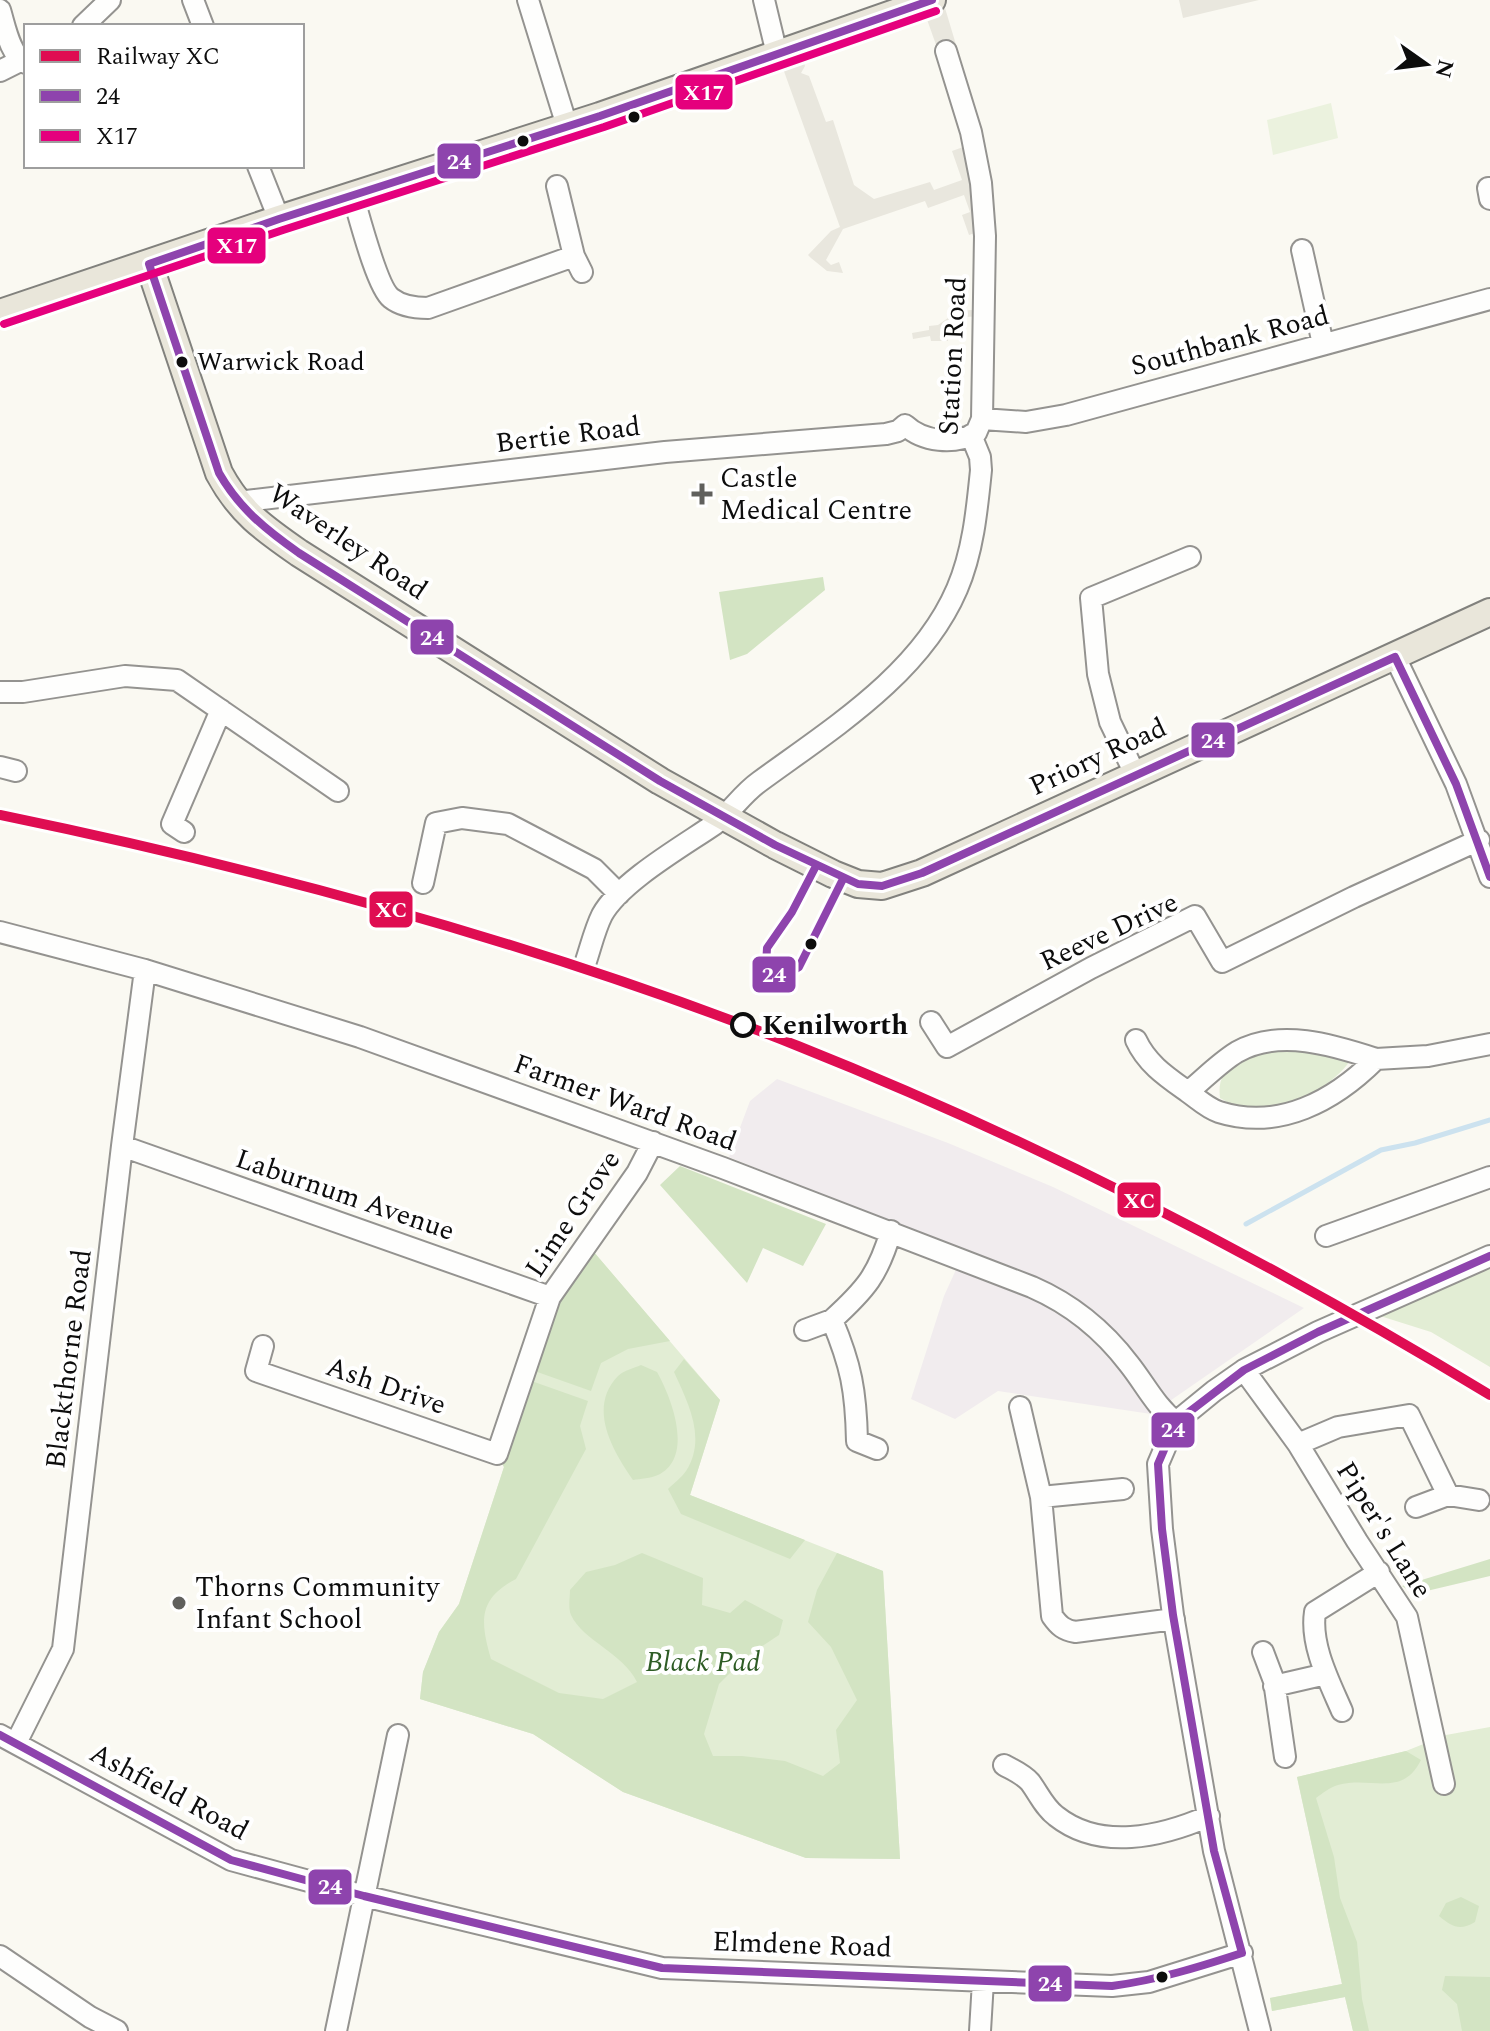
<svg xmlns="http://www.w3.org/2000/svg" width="1490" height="2031" font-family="Spectral,serif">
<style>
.industrial{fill:#f1ecee}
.green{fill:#e2edd4}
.forest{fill:#d3e4c3}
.pitch{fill:#ebf2de}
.plaza{fill:#e9e7de}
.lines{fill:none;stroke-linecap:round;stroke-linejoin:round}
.stream{stroke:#cce2ef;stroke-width:5}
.minor-casing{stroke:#949390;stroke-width:24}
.major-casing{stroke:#81817d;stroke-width:30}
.minor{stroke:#fefefd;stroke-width:20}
.major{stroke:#e9e6da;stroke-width:26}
.bus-1-casing{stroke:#fff;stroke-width:14}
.bus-2-casing{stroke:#fff;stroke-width:14}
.bus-1{stroke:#8e44ad;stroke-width:8}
.bus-2{stroke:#e5007d;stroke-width:8}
.rail-1-casing{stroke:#fff;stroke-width:16}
.rail-1{stroke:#df0d52;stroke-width:10}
.bus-dot{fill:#0d0d0d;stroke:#fff;stroke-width:3}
.poi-dot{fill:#60605d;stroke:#fff;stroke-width:3}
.stop-dot{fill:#fff;stroke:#0d0d0d;stroke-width:4}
.labels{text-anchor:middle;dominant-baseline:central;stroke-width:8;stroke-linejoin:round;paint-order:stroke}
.bus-label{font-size:26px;fill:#0d0d0d;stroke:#fff;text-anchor:start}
.street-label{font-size:28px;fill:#0d0d0d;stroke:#fff}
.poi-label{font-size:28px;fill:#0d0d0d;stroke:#fff;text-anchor:start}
.stop-label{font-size:28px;font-weight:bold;fill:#0d0d0d;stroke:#fff;text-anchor:start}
.park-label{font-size:28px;font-style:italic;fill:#2e5c25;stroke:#fff}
.line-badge{stroke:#fff;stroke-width:3}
.badge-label{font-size:22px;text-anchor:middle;font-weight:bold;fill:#fff}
</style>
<rect width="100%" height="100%" fill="#faf9f2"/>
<path class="industrial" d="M777 1079 948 1143 1053 1187 1304 1308 1151 1414 998 1391 955 1419 911 1399 944 1296 964 1252 729 1157 750 1101Z"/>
<path class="green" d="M1266 1048 1309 1049 1350 1061C1330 1089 1279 1117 1243 1108 1235 1106 1227 1102 1220 1098 1216 1065 1241 1060 1266 1048Z
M587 1244 720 1400 690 1495 883 1571 900 1859 806 1858 623 1792 533 1734 420 1699 423 1672 439 1632 459 1604 504 1467 497 1454Z
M1490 1266V1367L1431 1332 1377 1315Z
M1490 1727V2031H1353L1345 1997 1272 2011 1270 1998 1342 1984 1297 1777 1406 1751 1446 1735Z"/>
<path class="forest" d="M823 577 825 590 747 654 730 660 719 592Z
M680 1166 826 1224 803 1266 763 1248 747 1283 660 1185Z
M587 1244 670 1341 628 1349 601 1363 591 1391 526 1368Z
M684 1359 720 1400 690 1495 805 1540 790 1559 681 1514 668 1489C673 1484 682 1477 686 1471 707 1438 688 1403 674 1372Z
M641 1365 657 1372C671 1397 695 1457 658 1475 651 1478 640 1479 633 1480 613 1451 587 1408 618 1376 623 1371 634 1368 641 1365Z
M523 1378 588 1401 580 1426 586 1449 516 1579C478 1599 480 1621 491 1659L559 1693 603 1699 637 1682C622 1652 583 1641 571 1615 568 1608 570 1597 570 1590L586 1572 615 1565 642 1553 703 1578 702 1605 730 1613 745 1600 783 1620 779 1635 747 1656 719 1684 704 1734 713 1756H742L785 1761 823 1776 840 1763 836 1730 857 1700 831 1647 808 1622 817 1590 837 1553 883 1571 900 1859 806 1858 623 1792 533 1734 420 1699 423 1672 439 1632 459 1604 504 1467 497 1454Z
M1490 1559V1576L1414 1594 1402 1586Z
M1406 1751 1421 1760C1402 1798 1372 1776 1338 1785 1330 1787 1323 1793 1316 1798L1334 1857 1340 1898 1357 1942 1362 1999 1369 2031H1353L1345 1997 1272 2011 1270 1998 1342 1984 1297 1777Z
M1461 1897 1479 1906 1475 1922C1460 1931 1452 1927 1439 1916L1446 1903Z
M1445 1976 1490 1977V2031H1462L1457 2004 1442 1990Z"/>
<path class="pitch" d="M1331 103 1338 138 1273 155 1267 120Z"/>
<path class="plaza" d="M1179 0H1259L1183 18Z
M945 8 957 48 939 53 925 14Z
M802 56 805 66 801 73 809 76 826 122 833 120 854 185 874 199 930 182 934 190 962 180 952 151 966 146 974 177 975 233 969 235 962 215 970 212 964 195 928 208 925 201 843 229 826 260 831 265 839 262 843 273 827 271 811 258 808 255 831 231 840 227 781 63Z
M985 309V316L965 317 964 335H948V341H931L930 336 913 339 912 333 929 330V326L938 325 958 311Z"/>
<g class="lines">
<path class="stream" d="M1246 1224 1381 1150 1415 1143 1490 1120"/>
<defs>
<path id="minor" d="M193 0 203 26
M528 0 567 126
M764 0 777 54
M0 10C5 26 10 56 26 63
M83 26 110 0
M0 71 20 61
M258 166 279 219
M557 186 574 256 582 272
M1490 188H1488L1490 199
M353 196C359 216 377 287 391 298 401 306 415 308 428 308L574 256
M1302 250 1323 344
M982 419 1026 422 1066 415 1490 299
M237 502 665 452 886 434 898 431 905 425C923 442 954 445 976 433L982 419 985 236 981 183 971 132 946 51
M1395 657 1456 784 1490 877
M0 692H23L125 676 177 680 338 791
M0 767 16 771
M1136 776 1110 722 1098 674 1091 598 1190 557
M184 832 172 824 221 710
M423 883 436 823 462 818 508 824 594 869 619 894
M0 932 145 970 360 1037 723 1168 1032 1287C1071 1304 1104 1331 1129 1364 1145 1384 1156 1407 1176 1422
M586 961C591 946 595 929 602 915 620 882 683 846 715 824 731 812 742 794 759 782 831 729 920 675 957 589 973 552 977 510 981 470L980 457 971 435
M931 1022 947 1047 1091 968 1195 916 1222 962 1354 897 1479 840
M1136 1040C1147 1064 1167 1077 1188 1092 1198 1099 1207 1108 1219 1112 1279 1131 1334 1101 1376 1059L1428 1056 1490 1044
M1188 1092C1204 1079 1219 1063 1237 1052 1279 1028 1333 1045 1376 1059
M122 1146 550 1297
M1326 1236 1490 1177
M805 1330 832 1320
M263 1346 256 1371 497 1454 550 1297 637 1173 653 1142
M1244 1370 1298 1444 1357 1541 1407 1617 1444 1784
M1020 1407 1041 1497 1052 1616C1059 1626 1064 1630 1075 1632L1174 1619
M1298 1444 1338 1427 1409 1415 1448 1495 1479 1500
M877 1449 857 1441C856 1391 851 1365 832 1320 866 1289 878 1275 891 1231
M1041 1497 1123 1489
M1416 1507 1448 1495
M1263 1652 1274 1681 1285 1757
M1274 1686 1326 1674
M1342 1711C1329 1681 1310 1645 1315 1612L1379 1572
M0 1735 231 1860 364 1896 662 1968 1112 1986 1149 1982 1242 1953
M16 1743 63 1649 122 1146 145 970
M1004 1765C1013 1770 1023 1774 1030 1782 1039 1794 1044 1807 1056 1816 1100 1851 1161 1837 1209 1816
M0 1956 90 2017 117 2031
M336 2031 398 1735
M980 2031 983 1981
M1260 2031 1214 1851 1173 1615 1162 1529 1158 1464 1176 1422 1214 1391 1244 1370 1318 1332 1490 1256"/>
<path id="major" d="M149 264 219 473C240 512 263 528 299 553L660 781 775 845 833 874 858 884 882 886 922 873 1490 612
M0 313 279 219 600 116 932 0"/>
</defs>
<use href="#minor" class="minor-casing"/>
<use href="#major" class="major-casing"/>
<use href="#minor" class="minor"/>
<use href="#major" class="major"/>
<defs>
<path id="bus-1" d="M932 0 600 116 279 219 149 264 219 473C239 508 266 530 299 553L660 781 775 845 858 884 882 886 922 873 1395 657 1456 784 1490 877
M816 866 792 912 767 948 766 965 771 974 784 976 799 967 843 879
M0 1735 231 1860 364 1896 662 1968 1112 1986C1157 1980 1199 1967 1242 1953L1214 1851 1173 1615 1162 1529 1158 1464 1176 1422 1244 1370 1318 1332 1490 1256"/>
<path id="bus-2" d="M4 324 283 230 604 127 936 11"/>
</defs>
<use href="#bus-1" class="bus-1-casing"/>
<use href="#bus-2" class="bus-2-casing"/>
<use href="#bus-1" class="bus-1"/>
<use href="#bus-2" class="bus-2"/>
<defs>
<path id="rail-1" d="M0 815C272 871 540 944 798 1046 1039 1142 1269 1261 1490 1395"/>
</defs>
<use href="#rail-1" class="rail-1-casing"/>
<use href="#rail-1" class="rail-1"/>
</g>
<g class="bus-dot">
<circle cx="634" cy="117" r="7"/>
<circle cx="523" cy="141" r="7"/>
<circle cx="182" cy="362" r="7"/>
<circle cx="811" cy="944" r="7"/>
<circle cx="1162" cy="1977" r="7"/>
</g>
<g class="poi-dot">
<path d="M698 482h8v8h8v8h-8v8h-8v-8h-8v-8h8z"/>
<circle cx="179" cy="1603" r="8"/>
</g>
<circle class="stop-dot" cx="743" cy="1025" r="11"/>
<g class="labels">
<g class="bus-label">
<text x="197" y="362">Warwick Road</text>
</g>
<g class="street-label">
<text transform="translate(1230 341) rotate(-15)">Southbank Road</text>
<text transform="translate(953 356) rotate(-87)">Station Road</text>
<text transform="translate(568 435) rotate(-7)">Bertie Road</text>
<text transform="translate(348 542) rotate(34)">Waverley Road</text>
<text transform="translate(1098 757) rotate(-25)">Priory Road</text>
<text transform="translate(1109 932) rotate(-25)">Reeve Drive</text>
<text transform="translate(625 1103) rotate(20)">Farmer Ward Road</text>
<text transform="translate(345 1195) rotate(19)">Laburnum Avenue</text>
<text transform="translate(573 1214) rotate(-56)">Lime Grove</text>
<text transform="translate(69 1359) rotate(-83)">Blackthorne Road</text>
<text transform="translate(386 1386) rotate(19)">Ash Drive</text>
<text transform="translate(1384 1530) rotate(58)">Piper's Lane</text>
<text transform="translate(169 1792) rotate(28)">Ashfield Road</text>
<text transform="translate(802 1945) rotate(2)">Elmdene Road</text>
</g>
<g class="poi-label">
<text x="720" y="478">Castle<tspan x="720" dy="32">Medical Centre</tspan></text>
<text x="195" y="1587">Thorns Community<tspan x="195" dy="32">Infant School</tspan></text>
</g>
<g class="stop-label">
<text x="762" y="1025">Kenilworth</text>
</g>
<g class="park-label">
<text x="703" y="1662">Black Pad</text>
</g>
</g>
<g class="line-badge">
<rect x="674" y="73" width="60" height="38" rx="8" fill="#e5007d"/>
<rect x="436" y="142" width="46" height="38" rx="8" fill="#8e44ad"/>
<rect x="206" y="226" width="61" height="39" rx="8" fill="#e5007d"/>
<rect x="409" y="618" width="46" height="38" rx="8" fill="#8e44ad"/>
<rect x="1190" y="721" width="46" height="38" rx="8" fill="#8e44ad"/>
<rect x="368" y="890" width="46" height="39" rx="8" fill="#df0d52"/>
<rect x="751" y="955" width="46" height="39" rx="8" fill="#8e44ad"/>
<rect x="1116" y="1181" width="46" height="38" rx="8" fill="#df0d52"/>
<rect x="1150" y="1411" width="46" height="38" rx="8" fill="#8e44ad"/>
<rect x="307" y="1868" width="46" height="38" rx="8" fill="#8e44ad"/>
<rect x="1027" y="1964" width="46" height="39" rx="8" fill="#8e44ad"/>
</g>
<g class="badge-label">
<text x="704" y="100">X17</text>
<text x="459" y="169">24</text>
<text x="237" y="253">X17</text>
<text x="432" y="645">24</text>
<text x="1213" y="748">24</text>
<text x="391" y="917">XC</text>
<text x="774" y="982">24</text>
<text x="1139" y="1208">XC</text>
<text x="1173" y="1437">24</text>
<text x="330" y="1894">24</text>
<text x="1050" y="1991">24</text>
</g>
<rect x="24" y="24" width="280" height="144" fill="#ffffff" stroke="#9e9e9e" stroke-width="2"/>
<rect x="40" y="50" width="40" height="12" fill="#df0d52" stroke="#9e9e9e" stroke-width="2"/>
<text x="96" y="64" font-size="24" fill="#0d0d0d">Railway XC</text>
<rect x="40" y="90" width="40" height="12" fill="#8e44ad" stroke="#9e9e9e" stroke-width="2"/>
<text x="96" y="104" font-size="24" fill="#0d0d0d">24</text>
<rect x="40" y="130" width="40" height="12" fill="#e5007d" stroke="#9e9e9e" stroke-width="2"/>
<text x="96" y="144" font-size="24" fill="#0d0d0d">X17</text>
<g transform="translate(1426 64) rotate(104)" stroke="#ffffff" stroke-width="6" paint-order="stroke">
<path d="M0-6L14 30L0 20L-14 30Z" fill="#0d0d0d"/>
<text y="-12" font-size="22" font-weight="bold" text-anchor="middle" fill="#0d0d0d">N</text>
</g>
</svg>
